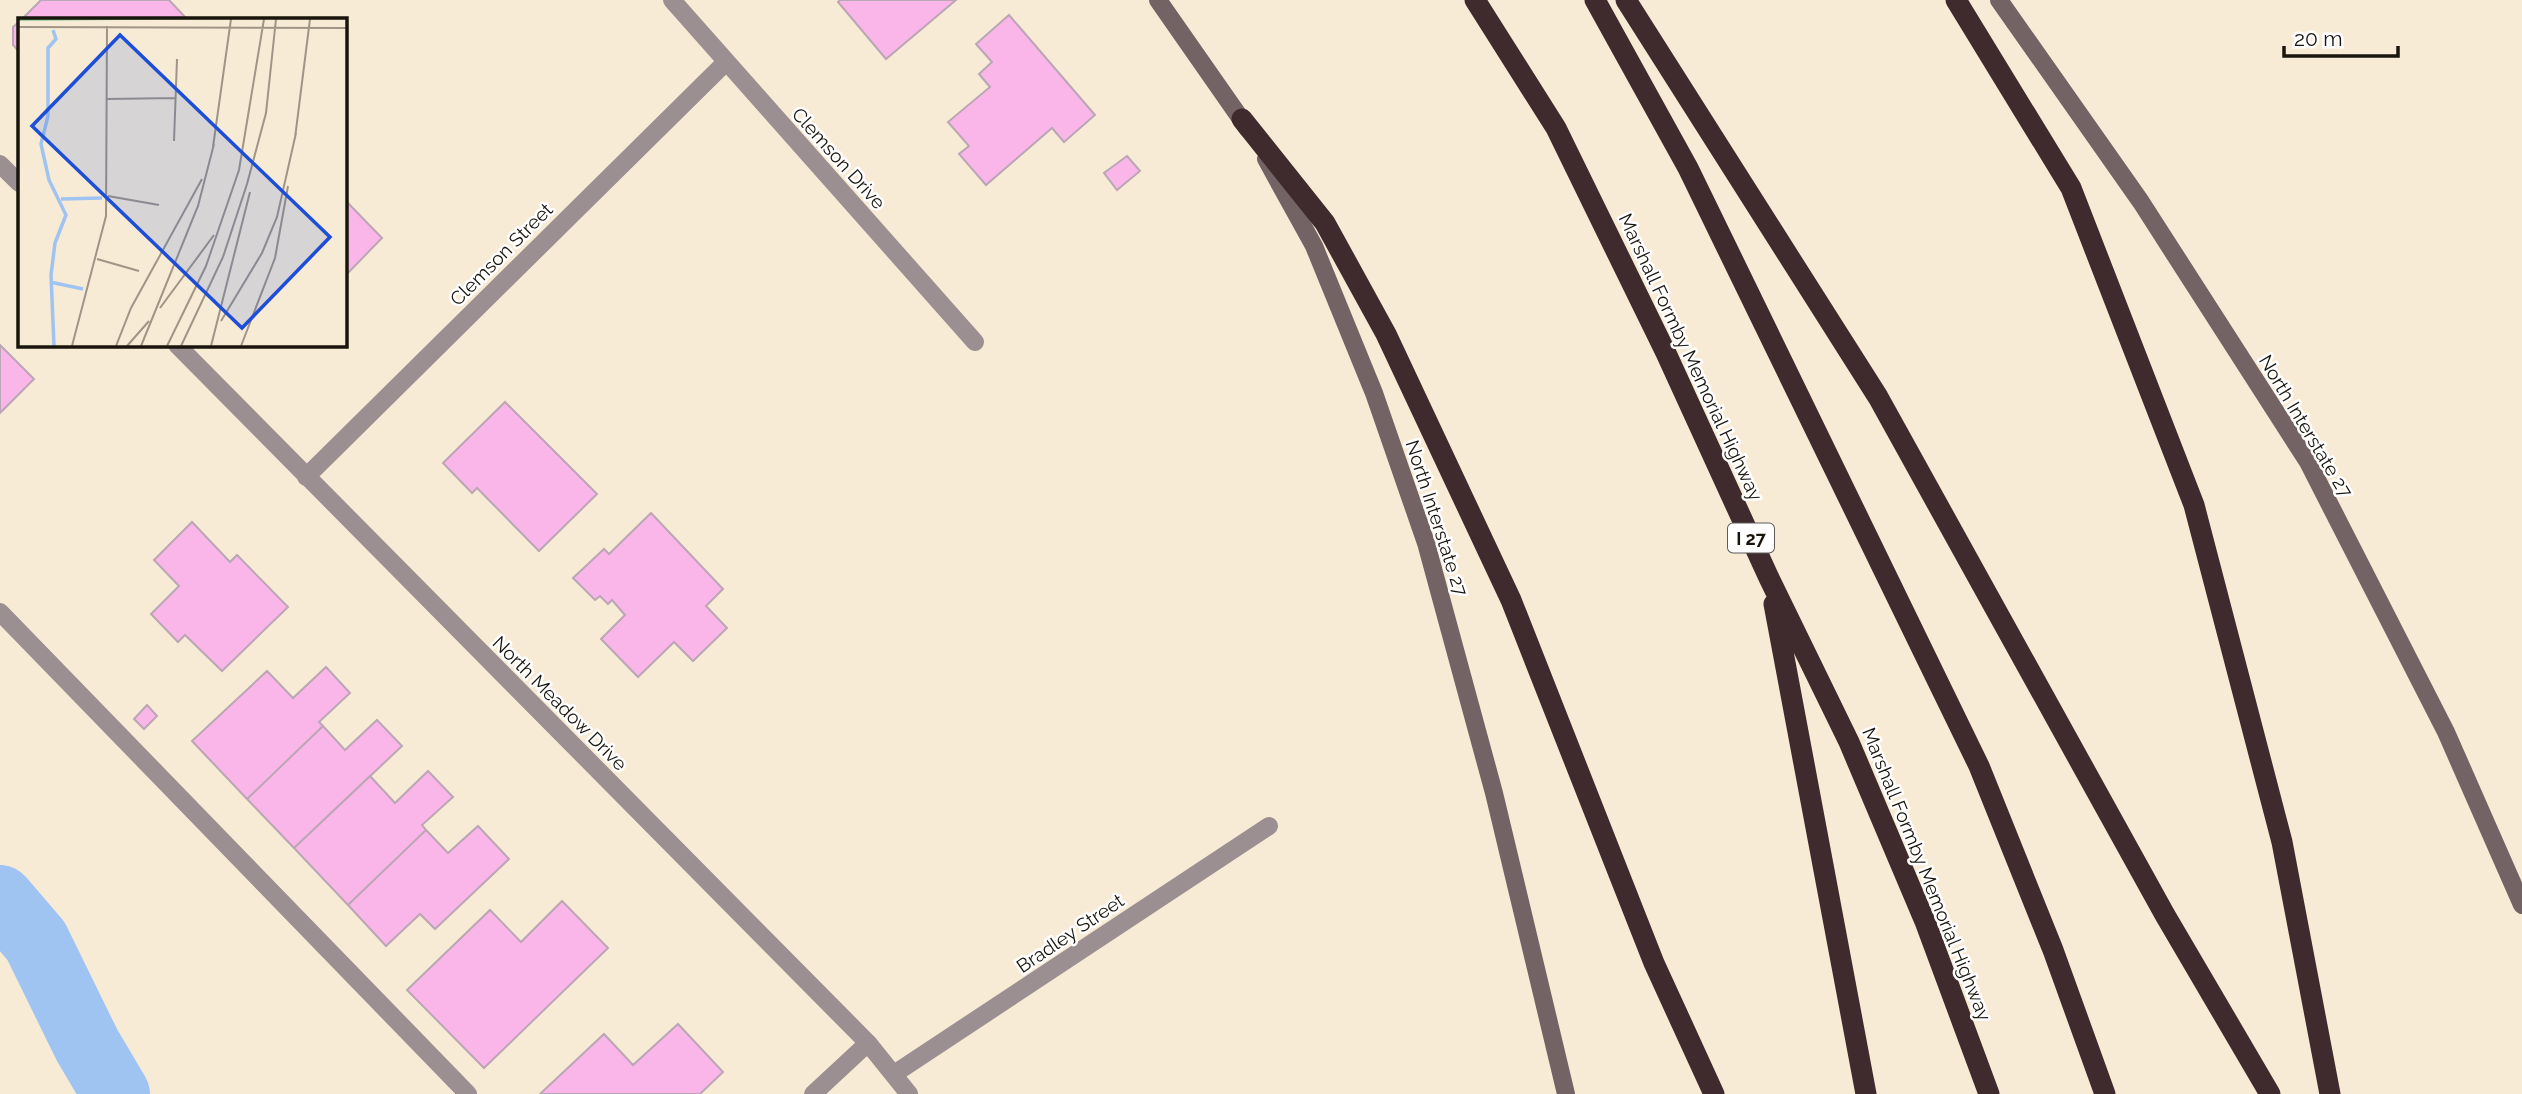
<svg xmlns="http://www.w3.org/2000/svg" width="2522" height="1094" font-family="Raleway,sans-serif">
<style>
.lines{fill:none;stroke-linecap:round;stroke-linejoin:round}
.river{stroke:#a0c4f1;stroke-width:68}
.building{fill:#fab6e8;stroke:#bba6b5;stroke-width:2}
.lane{stroke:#9b8f91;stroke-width:18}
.street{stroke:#9b8f91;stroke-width:18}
.secondary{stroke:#736365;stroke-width:18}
.highway{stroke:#3f2b2e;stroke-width:21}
.labels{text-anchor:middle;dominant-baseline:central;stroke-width:5;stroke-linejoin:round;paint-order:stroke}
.shield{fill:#fff;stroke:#5e5b56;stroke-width:2}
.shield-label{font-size:18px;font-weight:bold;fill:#19150d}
.street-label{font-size:19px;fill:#19150d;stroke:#fff}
.inset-river{fill:none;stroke:#a0c4f1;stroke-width:3.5}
.inset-road{fill:none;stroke:#9f9586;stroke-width:2}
.view{fill:#1d4ed8;fill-opacity:0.15;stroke:#1d4ed8;stroke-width:3.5}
.inset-edge{fill:none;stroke:#19150d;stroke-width:3.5}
</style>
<rect width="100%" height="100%" fill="#f8ebd6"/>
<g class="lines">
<path class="river" d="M0 899 36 941 87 1045 116 1094"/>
</g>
<path class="building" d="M41 0H169L187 19H22Z
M840 0H956L886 59 838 2Z
M1009 15 1095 115 1064 142 1052 128 986 185 959 154 969 146 948 122 990 87 979 74 992 62 976 44Z
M19 22V52L13 45V27Z
M1127 156 1140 171 1117 190 1104 173Z
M345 200 382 238 345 276Z
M0 345 34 379 0 413Z
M505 402 597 494 539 551 477 488 472 493 443 463Z
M651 513 723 589 706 606 727 628 693 661 674 642 638 677 601 639 625 615 612 600 608 604 600 596 595 600 573 578 604 549 609 554Z
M192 522 230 562 237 555 288 607 222 671 185 635 178 642 151 614 179 586 154 560Z
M326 667 350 693 319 722 323 726 247 799 192 741 267 671 293 698Z
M147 705 157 716 144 729 134 719Z
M377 720 402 746 294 848 247 799 323 726 345 750Z
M428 771 453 797 422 825 426 830 348 905 294 848 370 776 395 803Z
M478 826 509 859 435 929 420 914 386 946 348 905 426 830 448 853Z
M562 901 608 948 484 1068 407 990 490 910 521 942Z
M678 1024 723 1072 700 1094H540L604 1034 633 1065Z"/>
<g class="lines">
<path class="lane" d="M0 612 468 1094
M813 1094 868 1043"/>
<path class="street" d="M672 0 975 342
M0 164 19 183
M177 345 868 1043 909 1094
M306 477 726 62
M894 1074 1269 826"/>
<path class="secondary" d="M1158 0 1248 129
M1999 0 2141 202 2308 462 2446 732 2522 905
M1266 159 1314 246 1374 393 1426 543 1494 793 1566 1094"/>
<path class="highway" d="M1475 0 1556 128 1666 353 1769 578 1849 742 1926 924 1989 1094
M1595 0 1688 168 1979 766 2053 950 2105 1094
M1626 0 1878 397 2165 915 2270 1094
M1956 0 2071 188 2194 505 2282 842 2330 1094
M1242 119 1325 223 1386 334 1511 600 1654 963 1714 1094
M1774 604 1866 1094"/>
</g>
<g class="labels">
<rect class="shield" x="1728" y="523.5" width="46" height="29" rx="5"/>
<g class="shield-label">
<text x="1751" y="538">I 27</text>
</g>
<g class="street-label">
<text transform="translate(839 158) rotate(48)">Clemson Drive</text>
<text transform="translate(501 254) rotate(-45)">Clemson Street</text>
<text transform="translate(1691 357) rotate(65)">Marshall Formby Memorial Highway</text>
<text transform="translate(2306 426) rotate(59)">North Interstate 27</text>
<text transform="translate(1437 518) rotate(72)">North Interstate 27</text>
<text transform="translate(560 703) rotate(45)">North Meadow Drive</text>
<text transform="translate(1927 874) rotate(68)">Marshall Formby Memorial Highway</text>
<text transform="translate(1070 933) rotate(-34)">Bradley Street</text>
</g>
</g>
<g transform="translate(18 18)">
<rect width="329" height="329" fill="#f8ebd6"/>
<path d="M0 1H204L0 3Z" fill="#96cb9c"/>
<path class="inset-river" d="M35 12 38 21 30 30V98L23 126 31 162 48 197 37 225 33 257 36 328M43 181 84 180M32 264 65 271"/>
<path class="inset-road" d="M0 9 329 10M89 81 158 80M277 120 292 1M156 123 159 41M195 129 213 1M90 178 141 187M79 241 121 253M142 290 196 217M203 303 244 235 259 199 278 115M54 328 88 198 89 8M98 328 113 290 184 161M109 328 131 303M123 328 180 188 196 126M149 328 188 248 221 152 246 1M163 328 205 239 229 166 248 95 258 1M193 328 232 174M223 328 257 240 270 168"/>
<path class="view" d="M102 17 312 219 224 310 14 108Z"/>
<rect width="329" height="329" class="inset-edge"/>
</g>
<path d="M2284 46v10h114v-10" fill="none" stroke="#19150d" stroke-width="3.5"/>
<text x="2294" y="46" font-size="21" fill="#19150d" stroke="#ffffff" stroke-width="5" paint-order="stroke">20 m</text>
</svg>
